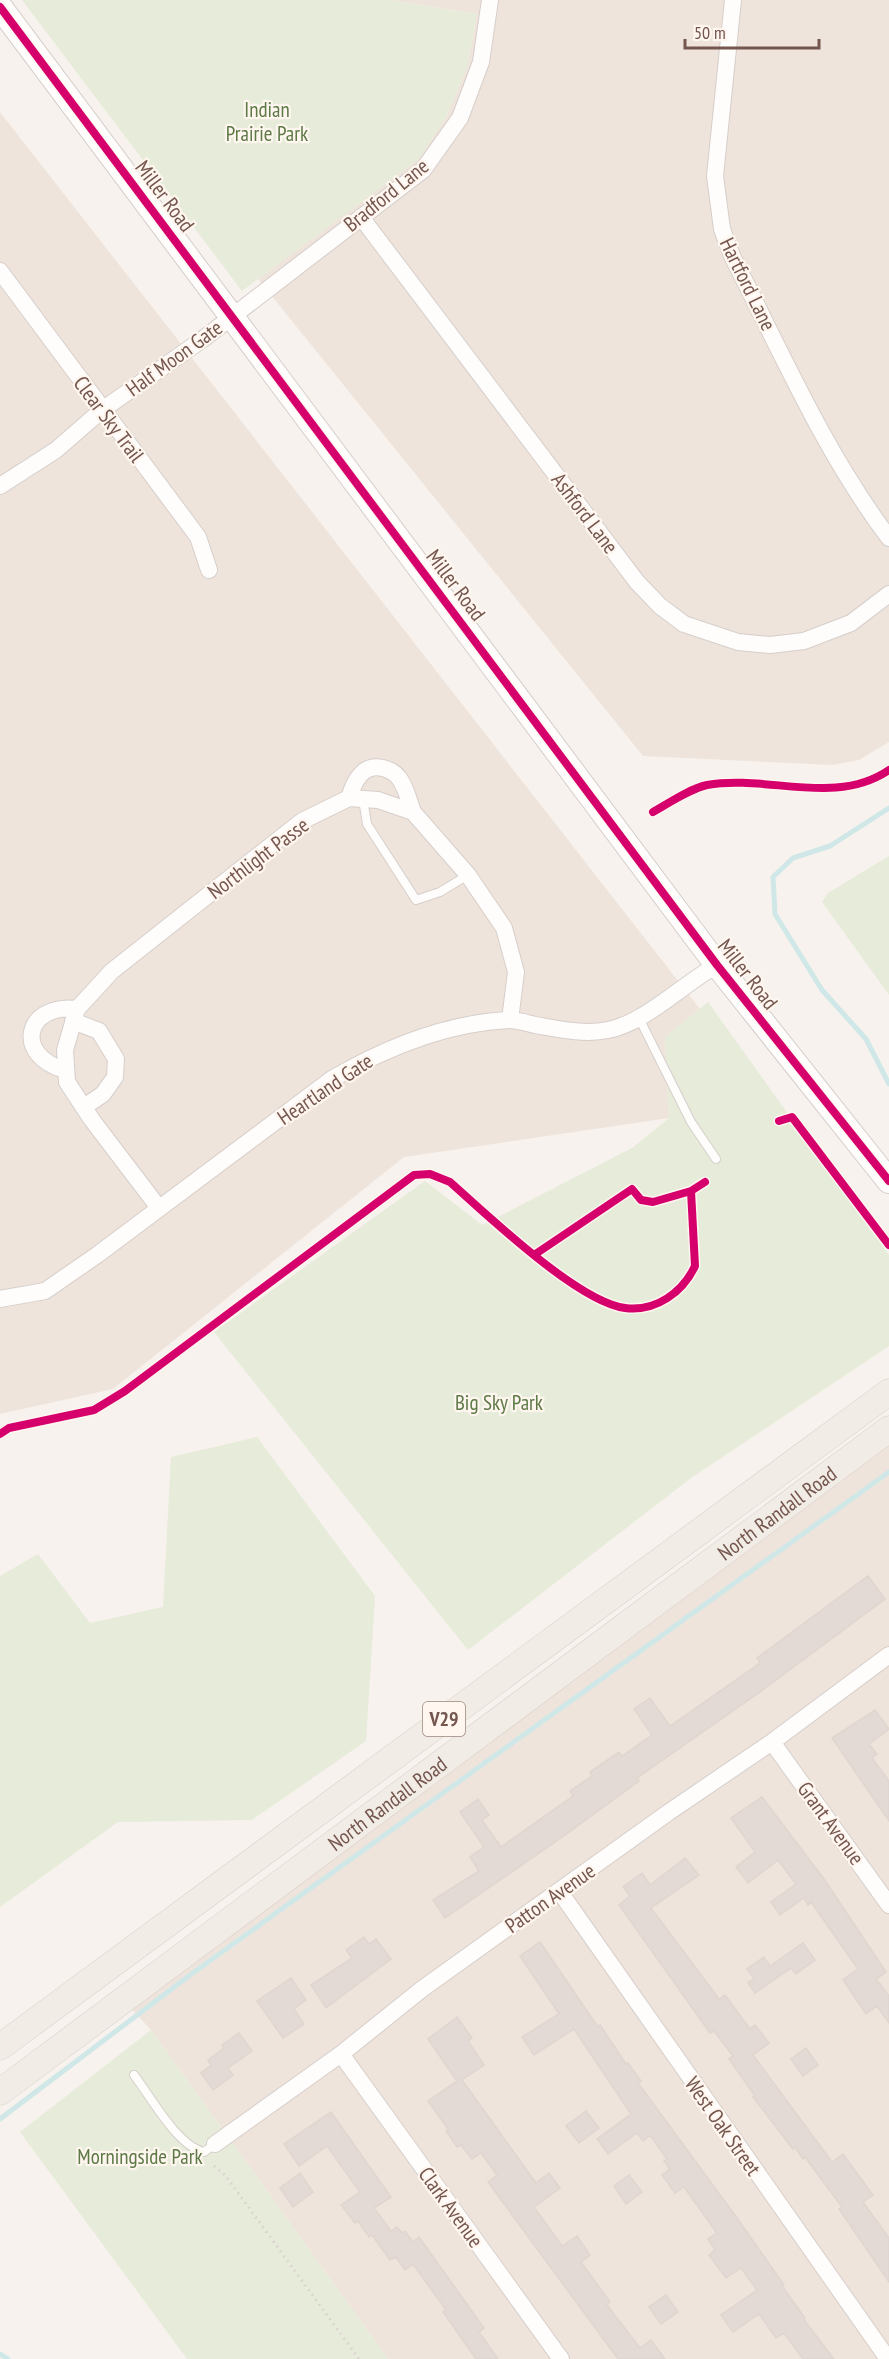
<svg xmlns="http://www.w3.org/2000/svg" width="889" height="2359" font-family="'PT Sans Narrow',sans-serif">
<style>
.residential{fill:#efe4db}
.green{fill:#e6ecd9}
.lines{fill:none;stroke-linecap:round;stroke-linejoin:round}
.stream{stroke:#cfe8e7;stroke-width:5}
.building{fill:#e3dad5;stroke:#e0d5cf;stroke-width:1.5}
.lane-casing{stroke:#d6ceca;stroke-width:10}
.street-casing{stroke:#d6ceca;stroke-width:18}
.secondary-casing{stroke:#d6cdca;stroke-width:26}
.primary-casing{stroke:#d8cfcb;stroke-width:27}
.path{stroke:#dad1cf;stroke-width:3;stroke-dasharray:1.5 4.5;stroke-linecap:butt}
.lane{stroke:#fefdfc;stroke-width:8}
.street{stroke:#fefdfc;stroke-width:16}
.secondary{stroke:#fefdfc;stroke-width:24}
.primary{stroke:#f2ece6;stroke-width:26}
.cycleway-casing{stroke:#fef6ef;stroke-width:11}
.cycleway{stroke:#d6006c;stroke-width:8}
.labels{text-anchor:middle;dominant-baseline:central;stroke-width:4.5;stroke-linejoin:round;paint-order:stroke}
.shield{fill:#fef6ef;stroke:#9d867e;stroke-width:1.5}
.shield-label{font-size:20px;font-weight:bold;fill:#74564e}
.park-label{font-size:21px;fill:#5d7946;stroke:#fef6ef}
.street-label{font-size:21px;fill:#74564e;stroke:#fef6ef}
</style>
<rect width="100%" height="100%" fill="#f7f2ed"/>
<path class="residential" d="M389 0H889V742L859 760 832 765 643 756 258 279 418 159 446 117 467 68 477 14Z
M0 112 700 1009 665 1037 669 1118 404 1157 113 1389 0 1414Z
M889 1445V2359H388L151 2030 129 2006Z"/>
<path class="green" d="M22 0H389L477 14 467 68 446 117 419 159 242 291Z
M889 856V995L822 902 828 893Z
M708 1002 889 1255V1346L691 1478 468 1650 214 1332 425 1181 482 1225 632 1148 669 1118 665 1037Z
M257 1437 375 1596 366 1741 252 1820 118 1822 0 1907V1576L38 1554 90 1623 163 1607 171 1457Z
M151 2030 388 2359H187L20 2132Z"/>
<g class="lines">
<path class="stream" d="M889 808 830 846 793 858 773 877 775 914 822 990 866 1039 889 1084
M0 2119 190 1975 889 1472
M0 2354 8 2359"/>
</g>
<path class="building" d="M868 1576 885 1599 764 1689 637 1778 639 1781 561 1838 445 1918 433 1900 479 1871 470 1857 484 1847 460 1812 478 1799 489 1815 482 1820 501 1847 573 1796 570 1791 592 1776 590 1772 619 1752 622 1756 652 1735 634 1709 650 1698 670 1726 760 1663 757 1658Z
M875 1710 889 1729 869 1744 877 1754 872 1758 889 1781V1821L832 1738Z
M762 1797 824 1879 886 1972 876 1979 889 1996V2023L877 2006 866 2014 843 1980 858 1969 811 1902 808 1905 804 1898 780 1915 771 1902 796 1884 778 1860 748 1883 736 1867 755 1852 731 1818Z
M685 1858 699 1875 651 1908 719 1999 725 1995 750 2029 755 2025 769 2043 753 2055 832 2162 843 2154 873 2195 863 2202 889 2238V2282L839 2209 842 2207 805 2157 803 2159 795 2147 793 2149 753 2097 755 2096 729 2059 733 2056 714 2031 710 2033 619 1905 630 1896 623 1887 642 1873 650 1885Z
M364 1937 369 1944 376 1939 391 1959 326 2008 311 1985 352 1958 346 1950Z
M540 1942 598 2027 600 2025 626 2064 628 2063 641 2081 638 2083 737 2218 784 2285 782 2286 805 2318 804 2320 834 2359H803L784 2333 776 2338 759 2314 733 2332 721 2315 757 2290 741 2268 726 2278 709 2255 715 2250 708 2239 717 2233 684 2187 675 2193 662 2175 670 2169 664 2161 667 2159 650 2135 643 2141 637 2133 608 2154 597 2139 631 2114 574 2029 534 2055 522 2037 559 2014 520 1956Z
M803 1943 815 1960 796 1974 791 1968 755 1993 748 1983 754 1978 747 1969 764 1957 770 1966Z
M291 1978 306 2000 294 2009 304 2024 283 2038 257 2001Z
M457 2017 472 2038 468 2041 484 2065 462 2080 536 2183 549 2173 560 2188 534 2207 562 2246 577 2236 590 2255 581 2262 610 2302 607 2305 640 2348 651 2340 665 2359H618L488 2182 497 2175 481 2153 472 2159 461 2145 457 2147 446 2131 448 2129 428 2101 457 2081 428 2039Z
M239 2033 252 2051 228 2068 233 2075 213 2090 201 2073 211 2065 208 2060 224 2048 222 2045Z
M806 2048 818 2065 803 2076 791 2059Z
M586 2111 599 2128 579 2143 566 2126Z
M331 2112 391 2197 374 2208 391 2231 397 2227 402 2233 405 2231 413 2242 419 2237 484 2328 479 2332 498 2359H476L443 2312 446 2310 413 2264 405 2270 396 2257 390 2260 372 2235 369 2237 358 2221 355 2223 341 2205 360 2192 327 2146 299 2166 284 2144Z
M300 2173 313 2192 293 2207 280 2188Z
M629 2175 642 2192 626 2204 614 2186Z
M666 2295 678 2312 661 2324 649 2307Z"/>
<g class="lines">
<defs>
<path id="lane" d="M363 799 367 824 416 900 440 892 468 875
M639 1018 691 1122 716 1159
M134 2075C151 2097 177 2146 204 2152L215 2144"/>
<path id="street" d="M733 0 715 176 722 229 732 256C781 351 824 452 889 538
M361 217 637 582 660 606 684 624 738 642 770 645 804 641 851 623 889 594
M0 271 198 537 209 570
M0 486 56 450 102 410 203 339 423 170 460 118 481 62 490 0
M349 798C354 782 362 763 383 768 389 770 395 772 399 778 406 787 409 801 413 812
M77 1009 65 1050 67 1082 92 1120 159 1208
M73 1021 99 1031 116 1059 115 1077 103 1094 84 1107
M65 1070C14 1056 24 1003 77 1009L112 971 302 821 349 798 378 800 413 812 468 875 504 928 516 972 510 1020
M0 1299 45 1291 97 1255 332 1079C385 1048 446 1023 509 1020 517 1020 527 1023 535 1025 558 1029 585 1035 608 1030 645 1023 683 984 717 965
M772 1742 889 1905
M560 1892 888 2359
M341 2054 561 2359
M215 2144 341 2054 422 1989 669 1812 772 1742 889 1655"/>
<path id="secondary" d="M0 7 717 965 889 1181"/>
<g id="primary">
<path d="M0 2047 889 1392"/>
<path id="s1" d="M0 2092 889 1429"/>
</g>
</defs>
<use href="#lane" class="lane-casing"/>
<use href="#street" class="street-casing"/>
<use href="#secondary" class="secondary-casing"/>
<use href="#primary" class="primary-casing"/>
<path class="path" d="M214 2166 225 2175 359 2359"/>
<use href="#lane" class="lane"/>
<use href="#street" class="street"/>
<use href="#secondary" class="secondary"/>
<use href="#primary" class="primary"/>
<defs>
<path id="cycleway" d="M0 7 717 965 889 1181
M653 812C669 803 689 789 707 785 767 774 835 807 889 770
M779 1121 792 1117 889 1245
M534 1255 632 1189 641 1200 653 1202 691 1191
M0 1434 9 1428 94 1410 125 1391 414 1175 430 1174 450 1182C487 1215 578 1302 625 1308 656 1312 683 1292 695 1266L691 1191 705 1182"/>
</defs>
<use href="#cycleway" class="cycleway-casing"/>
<use href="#cycleway" class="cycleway"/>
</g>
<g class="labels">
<rect class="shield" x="423" y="1702" width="42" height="34" rx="4.5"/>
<g class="shield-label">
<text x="444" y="1719">V29</text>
</g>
<g class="park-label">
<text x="267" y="109">Indian<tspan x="267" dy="24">Prairie Park</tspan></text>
<text x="499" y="1402">Big Sky Park</text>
<text x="140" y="2156">Morningside Park</text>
</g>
<g class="street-label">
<text transform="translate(386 195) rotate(-39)">Bradford Lane</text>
<text transform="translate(165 196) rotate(53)">Miller Road</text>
<text transform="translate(748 284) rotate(64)">Hartford Lane</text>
<text transform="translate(174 358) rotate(-36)">Half Moon Gate</text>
<text transform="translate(109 419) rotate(53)">Clear Sky Trail</text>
<text transform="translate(585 513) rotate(53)">Ashford Lane</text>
<text transform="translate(456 585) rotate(53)">Miller Road</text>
<text transform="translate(258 858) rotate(-37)">Northlight Passe</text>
<text transform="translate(748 974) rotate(52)">Miller Road</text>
<text transform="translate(325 1089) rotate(-34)">Heartland Gate</text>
<text stroke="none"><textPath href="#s1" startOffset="969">North Randall Road</textPath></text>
<text stroke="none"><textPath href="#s1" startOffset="483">North Randall Road</textPath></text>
<text transform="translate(831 1823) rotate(54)">Grant Avenue</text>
<text transform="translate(550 1898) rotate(-35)">Patton Avenue</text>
<text transform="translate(723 2126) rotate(55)">West Oak Street</text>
<text transform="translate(451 2207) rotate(54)">Clark Avenue</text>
</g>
</g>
<path d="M685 39v9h134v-9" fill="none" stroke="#74564e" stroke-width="3"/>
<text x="694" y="39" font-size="18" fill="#74564e" stroke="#fef6ef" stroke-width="4.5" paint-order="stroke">50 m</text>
</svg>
